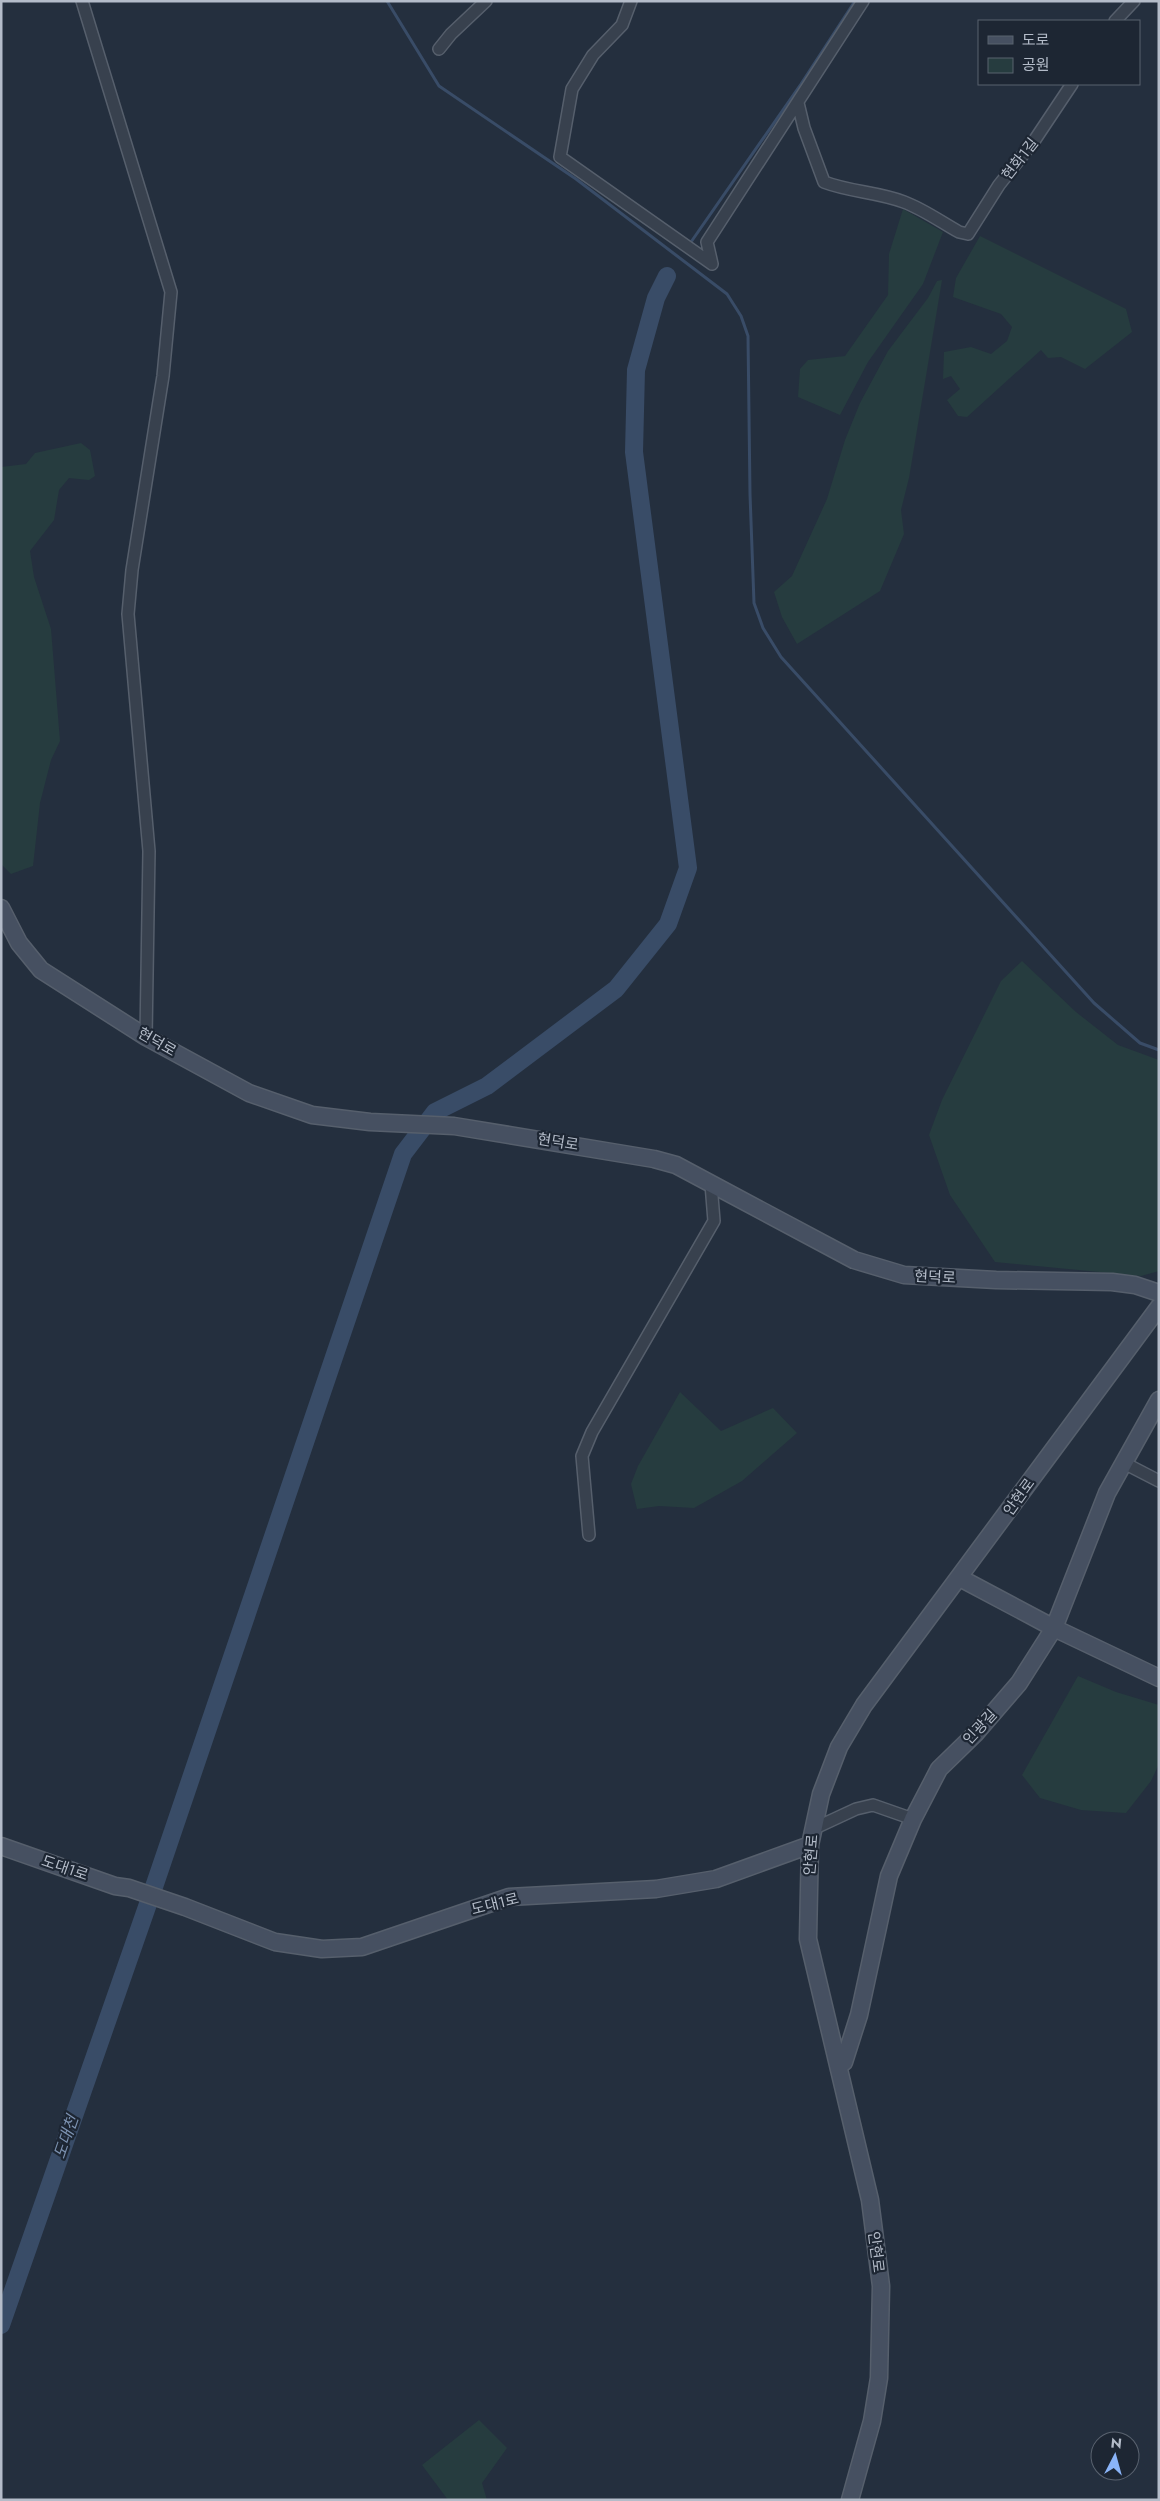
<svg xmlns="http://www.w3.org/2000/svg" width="1160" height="2501" font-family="Jost,'Noto Sans KR',sans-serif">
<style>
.green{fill:#263c3f}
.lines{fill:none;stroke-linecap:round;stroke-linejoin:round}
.stream{stroke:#394c67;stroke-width:3}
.river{stroke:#394c67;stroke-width:18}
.street-casing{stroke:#565f6c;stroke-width:14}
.secondary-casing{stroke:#565f6c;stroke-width:19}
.street{stroke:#38414e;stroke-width:11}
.secondary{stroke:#465061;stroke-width:16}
.labels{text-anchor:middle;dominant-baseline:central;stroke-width:4.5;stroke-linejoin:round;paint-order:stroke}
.street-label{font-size:15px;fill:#b4bcc9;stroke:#1d2633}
.water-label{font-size:16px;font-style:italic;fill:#7c92b1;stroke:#1d2633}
</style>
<rect width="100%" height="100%" fill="#242f3e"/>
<path class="green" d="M903 209 943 232 923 284 868 362 840 415 798 397 800 369 808 360 845 356 888 295 889 254Z
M980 236 1126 309 1132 332 1085 369 1061 357 1048 358 1041 350 967 417 958 416 947 400 960 389 951 376 943 379 944 352 971 347 991 354 1007 341 1012 327 1001 314 953 297 956 278Z
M942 280 909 478 901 510 904 534 880 591 797 644 782 617 774 592 792 576 827 499 845 440 860 403 888 351 928 298 937 281Z
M81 443 90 450 95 476 89 480 69 478 59 490 54 520 30 551 34 577 51 629 60 741 51 760 40 803 33 866 11 874 1 864V467L26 464 35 453Z
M1022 961 1076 1012 1118 1045 1159 1060V1271L1141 1276 995 1262 950 1195 929 1135 942 1100 1001 981Z
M680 1392 721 1431 773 1408 797 1433 742 1481 694 1508 659 1506 637 1509 631 1484 638 1466Z
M1078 1676 1116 1692 1159 1705V1764L1151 1781 1126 1813 1081 1810 1040 1798 1022 1775Z
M479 2420 507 2448 482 2483 487 2500H448L422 2465Z"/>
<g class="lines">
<path class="stream" d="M387 1 439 86 576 179 727 294 741 316 748 336 750 494 754 603 763 628 781 657 1094 1003 1140 1043 1159 1050
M691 242 801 84 855 1"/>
<path class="river" d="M1 2325 156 1881 403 1154 435 1112 487 1086 616 989 668 924 688 868 634 452 636 370 656 298 667 276"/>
<defs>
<path id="street" d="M82 1 171 292 163 376 132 570 128 614 149 851 146 1037
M631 1 622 25 593 55 572 89 560 157 712 264
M1115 21 1134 1
M439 49 451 34 486 1
M798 103 804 128 824 182C850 192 878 192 904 202 923 209 941 222 959 232L968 234 999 185 1034 141 1072 84
M712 264 707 242 863 1
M1124 1463 1159 1481
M589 1535 582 1456 592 1432 714 1221 711 1184
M813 1829 856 1809 873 1805 913 1819"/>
<path id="secondary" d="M1 908 19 943 41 970 146 1037 249 1093 312 1115 370 1122 454 1126 654 1159 676 1165 854 1260 904 1275 996 1280 1112 1282 1135 1285 1159 1293
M960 1578 1054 1628 1159 1678
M1 1846 115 1886 129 1888 185 1907 275 1942 322 1949 362 1947 509 1897 656 1889 716 1879 810 1845
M839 2066 844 2062 859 2015 889 1876 913 1819 939 1769 975 1734 1019 1683 1054 1628 1107 1493 1159 1400
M850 2500 872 2421 879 2378 881 2286 870 2200 808 1939 809 1890 810 1845 821 1794 839 1747 864 1705 1159 1307"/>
</defs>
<use href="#street" class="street-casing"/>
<use href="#secondary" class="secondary-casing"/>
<use href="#street" class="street"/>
<use href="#secondary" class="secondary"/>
</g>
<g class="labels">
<g class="street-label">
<text transform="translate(1020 159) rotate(-52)">현화1길</text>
<text transform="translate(157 1042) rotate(30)">현덕로</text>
<text transform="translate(558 1142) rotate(9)">현덕로</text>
<text transform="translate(935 1277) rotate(3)">현덕로</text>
<text transform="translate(1019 1497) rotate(-54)">안현로</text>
<text transform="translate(980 1727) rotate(-47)">인광길</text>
<text transform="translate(811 1855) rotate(-85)">안현로</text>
<text transform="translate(65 1868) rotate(19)">도대1로</text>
<text transform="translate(495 1904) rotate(-14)">도대1로</text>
<text transform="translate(876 2252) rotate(83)">안현로</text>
</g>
<g class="water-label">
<text transform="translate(66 2137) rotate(-71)">도대천</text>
</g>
</g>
<rect width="1160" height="2501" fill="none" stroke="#b4bcc9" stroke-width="5"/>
<rect x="978" y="20" width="162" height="65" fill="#1d2633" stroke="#59626f"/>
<rect x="988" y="36" width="25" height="8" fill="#465061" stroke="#59626f"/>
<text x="1022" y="45" font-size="15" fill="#b4bcc9">도로</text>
<rect x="988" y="58" width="25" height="15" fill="#263c3f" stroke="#59626f"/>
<text x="1022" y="70" font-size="15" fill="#b4bcc9">공원</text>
<g transform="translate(1115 2456) rotate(6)"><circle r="24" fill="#1d2633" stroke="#59626f"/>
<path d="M0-4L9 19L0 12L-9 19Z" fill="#8ab4f8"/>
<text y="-8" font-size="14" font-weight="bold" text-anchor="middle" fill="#b4bcc9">N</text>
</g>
</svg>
